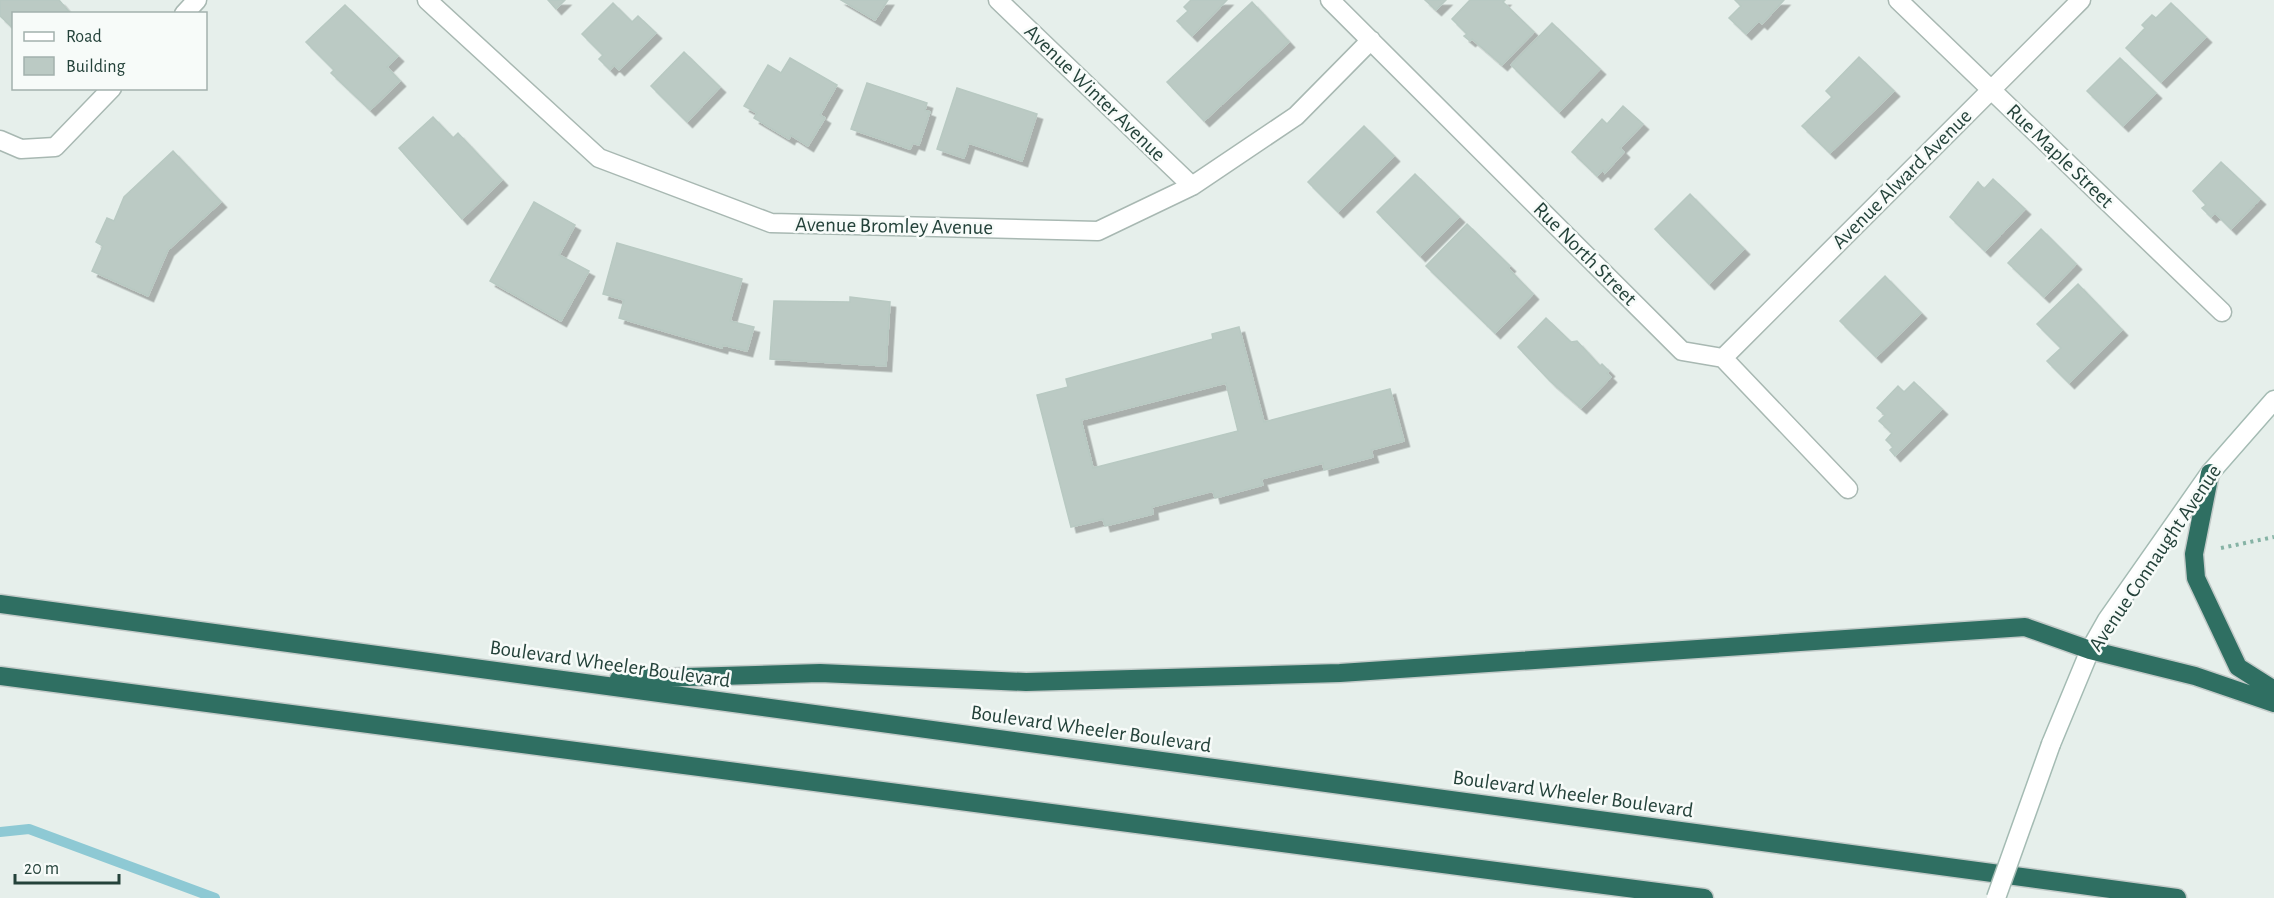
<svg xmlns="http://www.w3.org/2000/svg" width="2274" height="898" font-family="'Alegreya Sans',sans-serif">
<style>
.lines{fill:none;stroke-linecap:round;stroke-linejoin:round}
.stream{stroke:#8ec9d4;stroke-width:10}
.building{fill:#bbcac4;stroke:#b8c9c2;stroke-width:1.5;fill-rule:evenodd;filter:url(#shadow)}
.street-casing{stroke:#a8b8b2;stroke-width:21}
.secondary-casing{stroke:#a4bbb3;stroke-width:21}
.highway-casing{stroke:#c2cac8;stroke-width:21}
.path{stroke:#86b3a5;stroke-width:4;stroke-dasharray:3 4.5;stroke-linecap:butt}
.street{stroke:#fff;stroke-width:18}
.secondary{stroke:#fff;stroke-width:18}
.highway{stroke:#2f6f62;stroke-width:18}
.secondary-bridge-casing{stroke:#a4bbb3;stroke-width:21;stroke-linecap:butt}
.secondary-bridge{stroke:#fff;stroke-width:18}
.labels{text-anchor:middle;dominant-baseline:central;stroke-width:5;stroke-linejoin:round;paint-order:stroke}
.street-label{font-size:21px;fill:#24423a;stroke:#f7fbf9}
</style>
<defs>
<filter id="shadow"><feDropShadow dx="5.5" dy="5.5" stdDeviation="0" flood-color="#0004"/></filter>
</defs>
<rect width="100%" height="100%" fill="#e6efeb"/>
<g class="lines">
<path class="stream" d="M0 832 29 829 215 898"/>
</g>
<path class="building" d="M0 0H59L71 14H14V29L0 16Z
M548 0H565L556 9Z
M841 0H888L875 20Z
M1191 0H1227L1192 36 1177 21 1188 11 1184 7Z
M1425 0H1446L1436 10Z
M1470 0H1505L1503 2 1534 32 1502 65 1472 39 1470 41 1464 36 1467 34 1452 19Z
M1735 0H1784L1762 24 1759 21 1746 34 1729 18 1741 6Z
M1252 2 1289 42 1204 121 1167 82Z
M613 3 632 22 638 16 656 33 619 70 614 65 610 70 599 59 603 55 582 34Z
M2171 3 2206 37 2161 82 2126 48 2145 28 2142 25 2152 15 2156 18Z
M345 5 398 56 387 67 400 81 370 110 331 73 334 70 306 42Z
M1552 23 1600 69 1559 112 1511 65Z
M684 52 720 87 687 122 651 86Z
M1859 57 1894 91 1830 153 1802 126 1832 97 1826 91Z
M790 58 837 85 820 115 825 118 808 146 791 135 789 139 754 118 757 113 744 106 768 65 781 73Z
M2120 58 2156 93 2123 126 2087 91Z
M867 83 927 103 925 110 930 112 919 145 913 143 910 149 851 129Z
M957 88 1037 114 1022 161 969 143 964 158 937 149Z
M1623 106 1643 124 1620 148 1624 152 1605 173 1603 170 1597 176 1572 152 1602 119 1607 124Z
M433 117 453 138 458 133 502 180 462 219 399 148Z
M1364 126 1394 156 1338 212 1308 182Z
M173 151 221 202 168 250 148 296 92 271 103 246 96 242 107 218 114 221 124 197Z
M2221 162 2260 199 2231 229 2215 213 2211 217 2202 208 2206 205 2193 191Z
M1415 174 1459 217 1420 256 1377 212Z
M1993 179 2025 209 1985 251 1950 217 1978 182 1984 189Z
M1690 194 1744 249 1709 284 1655 229Z
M534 202 575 225 559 255 589 271 561 321 490 281Z
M1467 224 1510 266 1508 268 1533 294 1495 333 1426 266Z
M2041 229 2076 264 2044 297 2008 263Z
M617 243 742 279 730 321 754 327 747 351 723 345 722 348 619 318 624 300 603 294Z
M1885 276 1921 313 1876 357 1840 321Z
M2078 284 2122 330 2069 383 2047 361 2061 348 2037 324Z
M850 297 890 302 886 366 770 359 774 301 850 302Z
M1546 318 1571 342 1577 341 1600 366 1602 364 1609 371 1607 373 1611 377 1581 408 1550 381 1518 347Z
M1239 327 1264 422 1390 389 1404 441 1371 450 1373 457 1324 470 1323 463 1261 479 1263 485 1215 498 1213 491 1152 507 1153 514 1105 526 1103 519 1071 527 1037 395 1068 387 1066 379 1213 339 1212 334ZM1226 383 1238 431 1093 468 1081 420Z
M1914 382 1942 409 1895 456 1890 450 1893 447 1886 440 1892 433 1879 421 1885 415 1877 408 1898 386 1904 392Z"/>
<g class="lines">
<defs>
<path id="street" d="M427 0 599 158 771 223 1098 231 1192 186 1296 116 1371 40
M998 0 1192 186
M1330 0 1682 351 1723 358 1848 489
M1898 0 2222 312
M184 14 197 0
M0 140 21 149 55 147 112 88
M1723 358 2081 0"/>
<path id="secondary" d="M2051 744 2090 650 2107 620 2210 473 2274 400"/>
<path id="highway" d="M2210 473 2194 554 2196 578 2238 667 2274 690
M0 604 2177 898
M0 676 1704 898
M619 679 820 673 1026 682 1340 673 2025 627 2090 650 2195 676 2274 703"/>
</defs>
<use href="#street" class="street-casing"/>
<use href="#secondary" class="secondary-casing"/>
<use href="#highway" class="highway-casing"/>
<path class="path" d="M2221 548 2274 537"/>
<use href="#street" class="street"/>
<use href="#secondary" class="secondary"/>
<use href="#highway" class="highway"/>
<defs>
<path id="secondary-bridge" d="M1996 898 2051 744"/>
</defs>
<use href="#secondary-bridge" class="secondary-bridge-casing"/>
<use href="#secondary-bridge" class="secondary-bridge"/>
</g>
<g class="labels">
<g class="street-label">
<text transform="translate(1095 93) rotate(44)">Avenue Winter Avenue</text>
<text transform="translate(2060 156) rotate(44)">Rue Maple Street</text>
<text transform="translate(1902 179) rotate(-45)">Avenue Alward Avenue</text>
<text transform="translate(894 226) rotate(1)">Avenue Bromley Avenue</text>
<text transform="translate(1585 254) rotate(45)">Rue North Street</text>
<text transform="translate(2155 558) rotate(-56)">Avenue Connaught Avenue</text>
<text transform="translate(610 664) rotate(8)">Boulevard Wheeler Boulevard</text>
<text transform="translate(1091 729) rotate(8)">Boulevard Wheeler Boulevard</text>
<text transform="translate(1573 794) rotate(8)">Boulevard Wheeler Boulevard</text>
</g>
</g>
<rect x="12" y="12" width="195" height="78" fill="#f7fbf9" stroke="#a3b1ad" stroke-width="1.5"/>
<rect x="24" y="32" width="30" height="9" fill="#ffffff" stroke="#a3b1ad" stroke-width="1.5"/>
<text x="66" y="42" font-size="18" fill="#24423a">Road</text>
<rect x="24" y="57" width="30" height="18" fill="#bbcac4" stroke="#a3b1ad" stroke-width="1.5"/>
<text x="66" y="72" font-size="18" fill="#24423a">Building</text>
<path d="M15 874v9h104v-9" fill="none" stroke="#24423a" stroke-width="3"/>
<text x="24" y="874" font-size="18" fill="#24423a" stroke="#f7fbf9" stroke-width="4.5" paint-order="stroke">20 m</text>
</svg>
